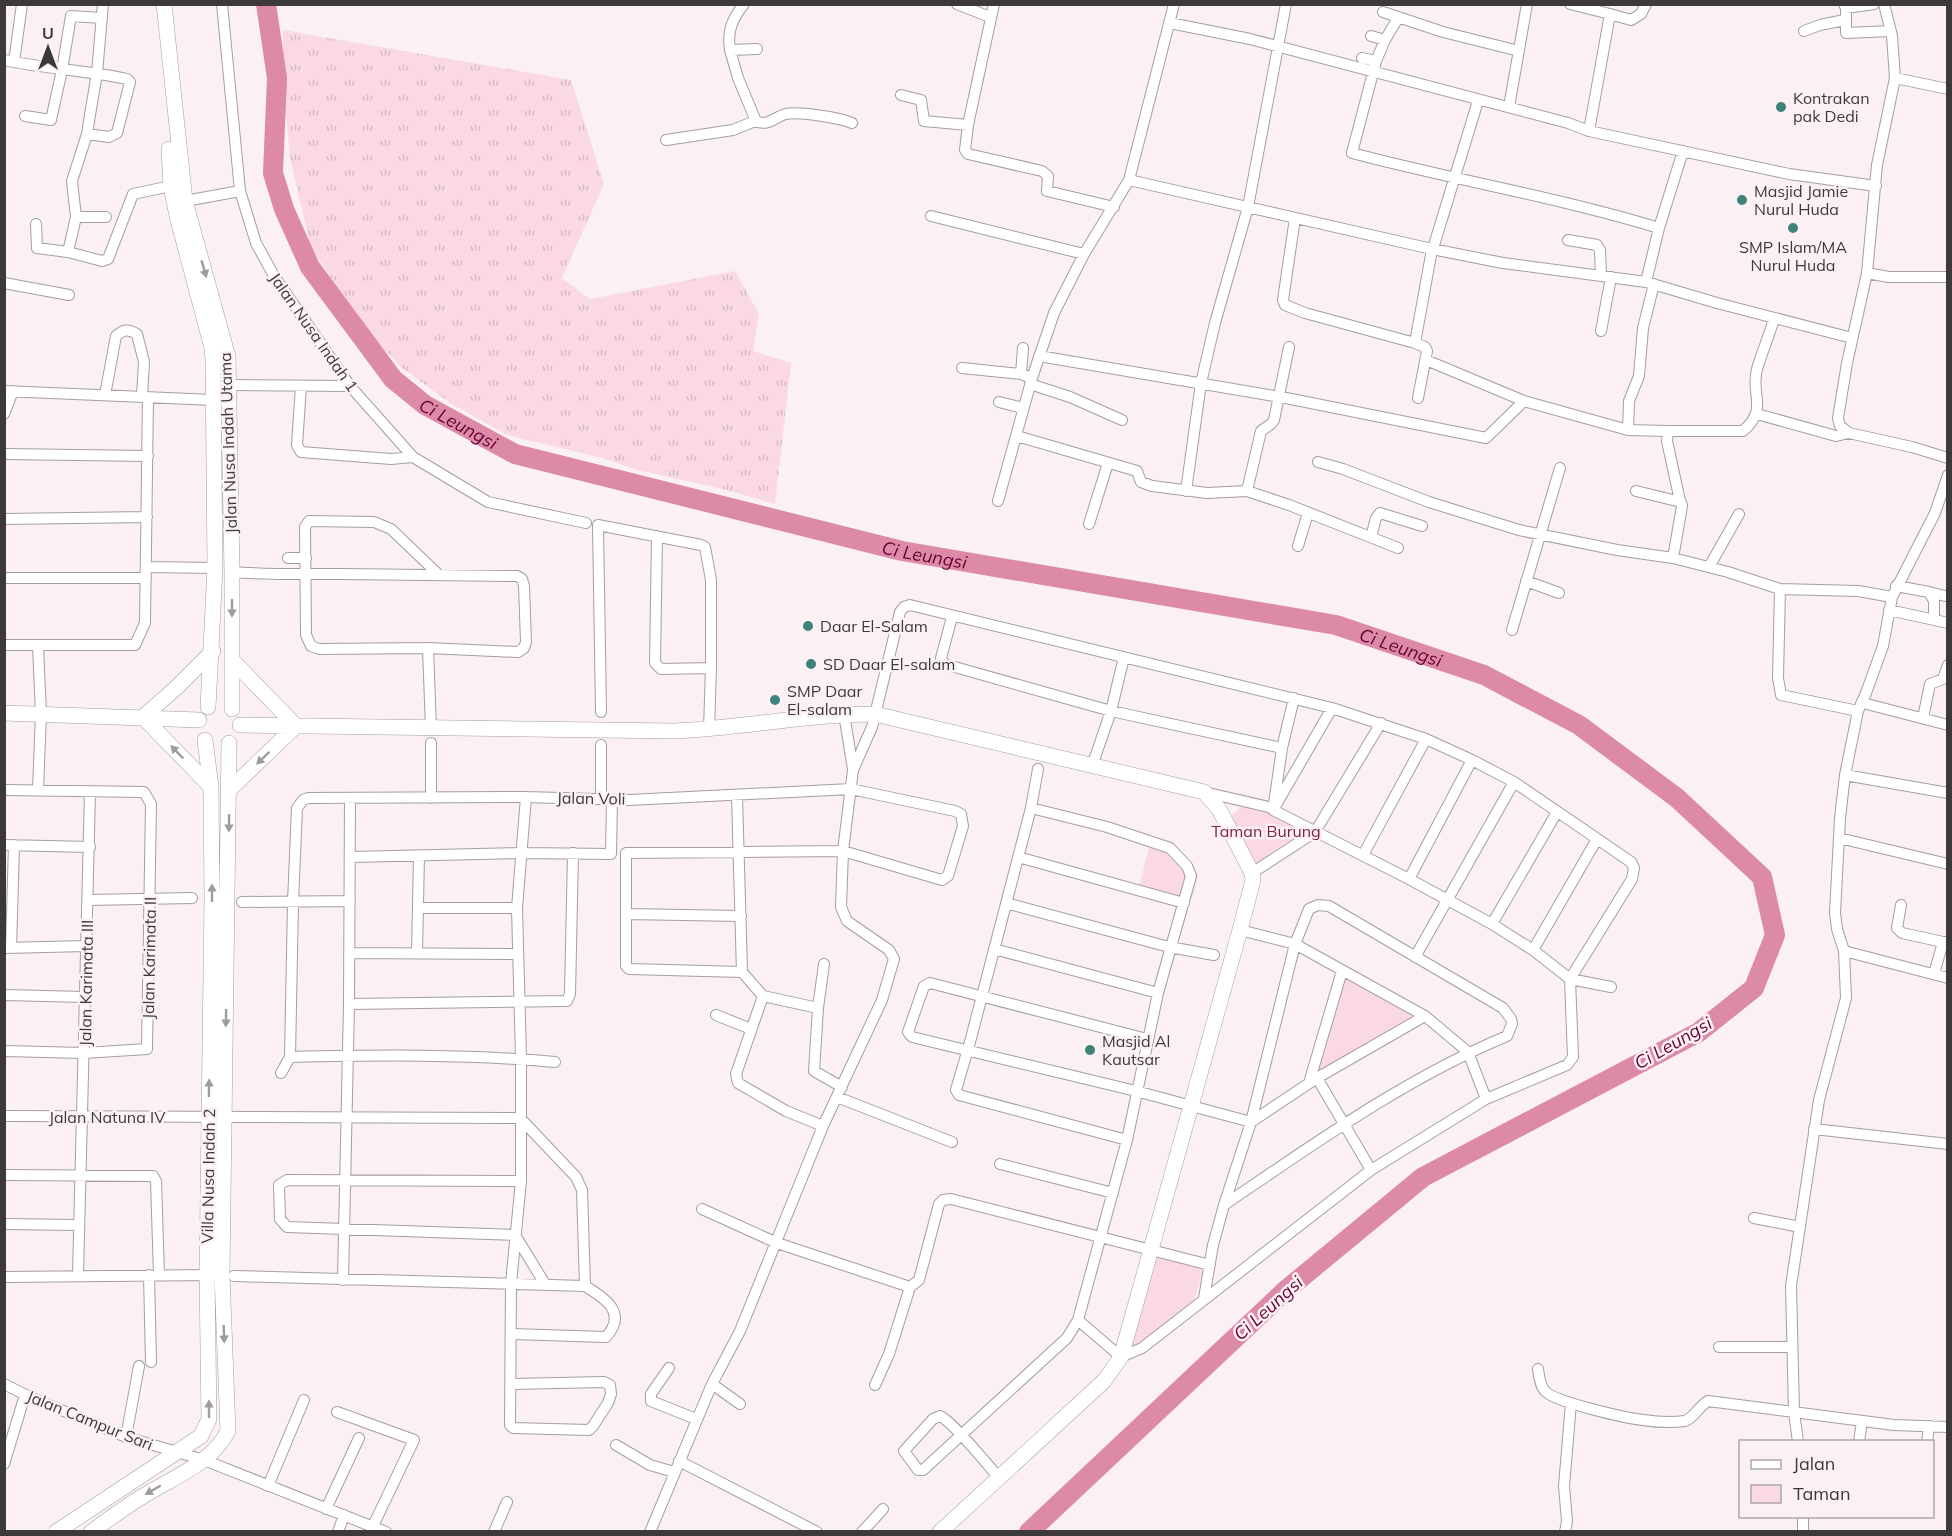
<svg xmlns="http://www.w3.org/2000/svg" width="1952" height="1536" font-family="Mulish,sans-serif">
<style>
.grass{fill:url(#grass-tufts)}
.park{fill:#fad9e3}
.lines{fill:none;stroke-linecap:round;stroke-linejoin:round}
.river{stroke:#dd8aa7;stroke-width:20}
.street-casing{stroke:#a69da0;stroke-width:12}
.secondary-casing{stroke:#a69da0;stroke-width:16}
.street{stroke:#fff;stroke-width:10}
.secondary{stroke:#fff;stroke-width:15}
.oneway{fill:#9e9c9c}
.poi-dot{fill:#3e847b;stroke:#fbf1f4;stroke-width:2}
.labels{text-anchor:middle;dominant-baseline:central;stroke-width:5;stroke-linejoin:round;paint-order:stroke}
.poi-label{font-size:16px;fill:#3d393a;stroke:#fbf1f4;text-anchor:start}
.street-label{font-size:16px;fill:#3d393a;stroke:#fbf1f4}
.park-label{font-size:16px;fill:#801f4b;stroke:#fbf1f4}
.water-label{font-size:18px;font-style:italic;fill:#670037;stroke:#fbf1f4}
</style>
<defs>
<pattern id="grass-tufts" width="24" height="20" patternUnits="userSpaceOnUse" patternTransform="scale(1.5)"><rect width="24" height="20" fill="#fad9e3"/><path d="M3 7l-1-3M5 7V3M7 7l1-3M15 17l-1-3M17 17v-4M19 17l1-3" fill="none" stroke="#d7bbc4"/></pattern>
</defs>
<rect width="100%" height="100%" fill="#fbf1f4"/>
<path class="grass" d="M283 30 571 80 604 184 562 278 590 299 735 271 759 314 753 351 791 363 775 504 723 489 638 470 602 458 507 435 450 403 402 368 367 331 311 248 290 158 283 80Z"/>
<path class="park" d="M1250 798 1320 831 1257 865 1228 819Z
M1152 837 1173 842 1198 875 1192 899 1139 887Z
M1342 971 1425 1016 1309 1083Z
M1153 1250 1205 1265 1191 1310 1142 1348 1130 1344Z"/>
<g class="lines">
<path class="river" id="s1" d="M266 4 277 78 273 173 284 209 310 267 393 379 425 405 515 454 902 551 1336 625 1484 675 1579 725 1677 798 1762 877 1775 935 1754 988 1699 1032 1423 1177 1286 1290 1029 1532"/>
<defs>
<path id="street" d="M103 4 97 73 90 115 87 134 72 181 76 217 68 252 102 261 108 259 133 194 171 186
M222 4 240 191 256 243 274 276 350 386 413 457 488 502 586 523
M744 4C732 19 727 31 730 50L757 49
M957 4 990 17
M994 4 968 125 965 150 968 154 1042 171 1048 176 1047 191 1114 207
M1570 4 1610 14
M1844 4 1846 8 1874 4
M1884 4 1892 36 1895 78 1877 165 1867 273 1847 363 1838 418 1840 426 1849 433 1912 447 1948 458
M1846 8V33L1891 31
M1383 12 1443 32 1519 51
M1170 23 1250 39 1568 123 1589 131 1789 174 1876 186
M1804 31 1820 25 1845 20
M1371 36 1385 40 1376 61 1352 153C1454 180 1557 197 1659 228
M1385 40 1398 18
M1362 58 1376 61
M4 60C45 69 86 70 127 79L130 82 117 133 109 137 87 134
M14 62 22 4
M1895 78 1948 89
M901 95 921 100 924 121 968 125
M1509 107 1527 4
M25 116 51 120 62 70 71 16 102 18
M755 121C768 127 774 117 786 114 798 111 841 118 852 123
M1589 131 1610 14 1631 20 1641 14 1646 4
M666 140 733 130 755 121V119L738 78 730 50
M1129 180 1432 249 1503 263 1646 282 1717 303 1852 338
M185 201 240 191
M931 216 1084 254
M76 217H106
M1295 218 1283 300 1285 305 1305 313 1415 343
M36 224 37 248 68 252
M1568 240 1597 245 1600 250 1601 276
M1867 273 1889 277H1948
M1646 282 1659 228 1683 151
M4 283 69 295
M1601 331 1611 277
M1039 356 1286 398 1486 438 1524 401 1628 430 1668 431 1667 441 1680 501
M1426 360 1524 401
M962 368 1021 374 1032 378
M1021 374 1023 348
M1030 384 1070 397 1122 420
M229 385 350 386
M301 386 297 445 301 452 391 459 413 457
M4 391 214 400
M105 395 116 336C124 329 128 329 137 334L144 362 142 396
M1418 398 1427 351 1425 347 1415 343 1431 255 1478 101
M999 402 1023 408
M4 414 13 391
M1757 414 1836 436 1849 433
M1628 430 1629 401 1639 376 1643 328 1654 284
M1668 431H1743C1769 408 1750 396 1757 369 1762 352 1769 336 1774 319
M1017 436 1137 471 1141 482 1152 486 1207 493 1247 491 1289 505 1398 548
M4 454 148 456
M1318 462 1343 469 1429 502 1519 530 1617 550 1673 558 1728 572 1780 589 1858 591 1892 597
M1186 491 1201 383 1215 323 1248 207 1286 4
M1247 491 1261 431 1271 424 1274 420 1289 347
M1636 491 1681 502 1682 506 1673 558
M998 501 1032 378 1054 313 1084 254 1129 180 1174 4
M4 519 147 517
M1089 524 1108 463
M657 536 655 663 661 669 711 668
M1371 537 1376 518 1380 513 1422 526
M1298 546 1308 513
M288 558H306
M146 567 215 568
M1709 567 1739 514
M232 572C269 575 306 574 342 574 401 575 459 575 517 576L522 579 524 586 526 642 524 648 518 652 428 648 319 649 311 646 306 635 305 527 309 521 374 522 391 529 439 575
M4 578H146
M1526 581 1559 593
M1896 586 1929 592 1934 601V619
M1780 589 1778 678 1781 695 1858 711
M1929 592 1945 596
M1889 610 1948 623
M952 617 941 658 944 664 1111 711 1282 748
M1512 630 1560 468
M4 645H135L145 623 148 397
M38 646 41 714 38 790
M428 648 431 729
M1863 703 1948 725
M601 712 598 525 701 545 705 547 711 580V668L709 729
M844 714 853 769
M1923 718 1930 684 1943 679 1948 665
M601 745V799
M1092 766 1111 711 1124 657
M1038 769 1031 808 970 1042 956 1090 959 1095 1127 1140
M1845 775 1948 793
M4 790 144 792 151 804 147 1049 84 1053 4 1051
M1204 792 1273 808V810L1409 879 1492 924 1533 950 1570 979 1611 987
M737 796 742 972 763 996 736 1074 738 1083 786 1111 823 1126
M431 798V743
M1274 804 1282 748 1294 698
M1839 838 1948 864
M4 845 90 847
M1363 855 1426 739
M351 857 521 853 611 854 612 800
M1018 857 1184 903
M1252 873 1315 832 1381 723
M1409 879 1472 760
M88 900 192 898
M242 902 350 901
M1006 903 1169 947 1214 955
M1901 905 1897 928 1902 933 1943 942
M418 908H517
M626 914 741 916
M1492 924 1557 812
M1240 930 1295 944 1425 1016 1468 1052 1486 1099
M5 948 86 946
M11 948 14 845
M994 949 1158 993
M1533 950 1597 839
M1844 951 1948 978
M349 953 517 954
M417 953 419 856
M1415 957 1514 782
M824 964 818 1008 814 1071 842 1087
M1934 974 1943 942H1948
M4 995 85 997
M763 996 818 1008
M349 1004 567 1001 570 994 573 853
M716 1015 751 1029
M1147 1039 930 983 924 986 908 1032 912 1037 1136 1091 1251 1122 1317 1078 1425 1016
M555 1062C467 1054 378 1055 290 1057L293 902 297 808 303 800 308 798 526 797 629 800 851 789 955 811 961 814 963 826 948 876 942 880 843 851 626 853V966L629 969 742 972
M281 1073 290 1057
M1317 1078 1371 1170
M1309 1083 1342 971
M837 1097 952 1142
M4 1116 520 1118 576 1177 582 1190 585 1286
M1814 1129 1948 1144
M1000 1164 1113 1193
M4 1175 153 1176 156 1181 159 1275
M521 1181 287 1180 279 1185 280 1219 287 1227 515 1235 545 1284
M702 1209 777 1243 910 1287
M1754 1218 1800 1227
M4 1224 79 1225
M78 1275 90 792
M149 1275 151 1362
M234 1276 585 1286C605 1298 628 1313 606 1337L512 1334
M4 1277 214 1275
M343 1280 349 1004 350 798
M1204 1298 1213 1245 1224 1205 1251 1122 1295 944 1309 909 1318 905 1329 906 1503 1008 1511 1019 1512 1024 1507 1036C1406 1078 1314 1144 1224 1205
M1078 1320 1121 1357 1142 1348 1371 1170 1486 1099 1567 1065 1573 1057 1570 979 1632 879 1634 868 1631 862 1514 782 1472 760 1426 739 1332 708 1273 810
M1719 1347H1792
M669 1368 651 1394V1401L696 1419
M1538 1369C1539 1376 1540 1386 1545 1391 1554 1402 1626 1418 1643 1420 1656 1422 1671 1423 1685 1421 1695 1417 1698 1407 1708 1401L1894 1425 1948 1427
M4 1384 30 1397 126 1437 204 1460 386 1532
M512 1384 604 1382 610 1385 611 1394 608 1403 593 1426 589 1430 513 1428 510 1425 511 1283 521 1181V1058L517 908 526 797
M712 1384 740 1404
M875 1385 889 1354 910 1287 919 1280 939 1204 943 1200 951 1199 1210 1265
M337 1412 414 1440 373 1526
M126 1437 139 1366
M1798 1442 1794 1412 1791 1286 1819 1100 1846 998 1844 951 1837 929 1835 913 1840 818 1845 775 1858 711 1866 693 1883 646 1892 597 1935 513 1948 475
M1859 1442 1862 1421
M1927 1442 1929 1426
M616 1445 650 1465 674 1472
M679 1461 817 1532
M4 1464 25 1395
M999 1478C987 1464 953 1422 940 1416L933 1419 904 1451 918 1470H923L1067 1338 1078 1320 1127 1140 1158 993 1191 876 1187 866 1170 848 1107 827 1031 808
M268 1486 304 1400
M326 1509 359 1438
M1803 1516V1532
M338 1532 344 1515
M494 1532 507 1502
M650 1532 712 1384 740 1331 823 1126 882 1000 894 959 889 950 847 921 841 907 843 851 853 770 872 727 900 612 904 607 910 605 1332 708
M862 1532 883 1509
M1565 1532 1567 1521 1564 1486 1571 1403"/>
<path id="secondary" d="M164 4 185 201 228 357 232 572V709
M169 149 171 186 177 216 212 348 213 359 215 568 208 707
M4 713 199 720
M240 725 675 731C742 728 808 714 875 714L1204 792 1219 809 1252 873 1253 880 1240 930 1121 1357 1104 1381 940 1532
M211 787 143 717 177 687 213 651
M229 790 296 726 232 660
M56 1532 201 1436 209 1419 207 1275 212 899 211 787 205 740
M91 1532C109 1519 126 1506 145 1495 174 1477 212 1463 228 1431L222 1275 229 743"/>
</defs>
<use href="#street" class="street-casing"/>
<use href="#secondary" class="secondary-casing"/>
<use href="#street" class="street"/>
<use href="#secondary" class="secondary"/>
</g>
<defs><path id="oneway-solid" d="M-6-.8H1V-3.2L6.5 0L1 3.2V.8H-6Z" transform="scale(1.5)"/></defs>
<g class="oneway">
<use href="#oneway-solid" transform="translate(204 269) rotate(74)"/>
<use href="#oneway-solid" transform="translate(232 608) rotate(90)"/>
<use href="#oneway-solid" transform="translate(177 752) rotate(-134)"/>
<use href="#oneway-solid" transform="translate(263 758) rotate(136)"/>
<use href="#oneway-solid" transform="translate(229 823) rotate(91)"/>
<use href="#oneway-solid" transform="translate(212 893) rotate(-90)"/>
<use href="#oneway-solid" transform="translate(226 1018) rotate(91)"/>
<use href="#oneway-solid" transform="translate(209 1088) rotate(-89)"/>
<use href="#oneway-solid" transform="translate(224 1334) rotate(88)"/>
<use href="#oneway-solid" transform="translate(209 1409) rotate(-90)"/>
<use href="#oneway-solid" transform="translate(153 1490) rotate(150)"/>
</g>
<g class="poi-dot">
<circle cx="1781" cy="107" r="6"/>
<circle cx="1742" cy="200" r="6"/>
<circle cx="1793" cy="228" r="6"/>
<circle cx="808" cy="626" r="6"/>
<circle cx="811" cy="664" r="6"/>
<circle cx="775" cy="700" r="6"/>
<circle cx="1090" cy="1050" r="6"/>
</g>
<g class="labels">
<g class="poi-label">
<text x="1793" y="98">Kontrakan<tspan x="1793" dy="18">pak Dedi</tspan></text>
<text x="1754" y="191">Masjid Jamie<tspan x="1754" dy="18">Nurul Huda</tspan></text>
<text x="1793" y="247" text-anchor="middle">SMP Islam/MA<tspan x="1793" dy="18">Nurul Huda</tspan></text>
<text x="820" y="626">Daar El-Salam</text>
<text x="823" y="664">SD Daar El-salam</text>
<text x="787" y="691">SMP Daar<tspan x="787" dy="18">El-salam</tspan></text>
<text x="1102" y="1041">Masjid Al<tspan x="1102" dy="18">Kautsar</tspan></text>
</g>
<g class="street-label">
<text transform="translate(314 332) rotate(55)">Jalan Nusa Indah 1</text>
<text transform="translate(228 443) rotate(-92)">Jalan Nusa Indah Utama</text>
<text transform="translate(591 798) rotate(1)">Jalan Voli</text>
<text transform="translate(149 958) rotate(-89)">Jalan Karimata II</text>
<text transform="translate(86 983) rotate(-89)">Jalan Karimata III</text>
<text x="107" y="1117">Jalan Natuna IV</text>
<text transform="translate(208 1176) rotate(-89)">Villa Nusa Indah 2</text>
<text transform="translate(90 1420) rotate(22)">Jalan Campur Sari</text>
</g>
<g class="park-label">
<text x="1266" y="831">Taman Burung</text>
</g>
<g class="water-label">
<text stroke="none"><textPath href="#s1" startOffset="490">Ci Leungsi</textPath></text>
<text stroke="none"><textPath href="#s1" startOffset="976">Ci Leungsi</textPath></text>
<text stroke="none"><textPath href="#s1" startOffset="1462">Ci Leungsi</textPath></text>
<text transform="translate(1673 1043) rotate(-30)">Ci Leungsi</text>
<text transform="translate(1268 1308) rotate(-42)">Ci Leungsi</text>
</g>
</g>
<rect width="1952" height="1536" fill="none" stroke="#3d393a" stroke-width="12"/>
<rect x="1739" y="1440" width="195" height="78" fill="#fbf1f4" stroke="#afa7aa" stroke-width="1.5"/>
<rect x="1751" y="1460" width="30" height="9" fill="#ffffff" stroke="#afa7aa" stroke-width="1.5"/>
<text x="1793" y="1470" font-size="18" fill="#3d393a">Jalan</text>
<rect x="1751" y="1485" width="30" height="18" fill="#fad9e3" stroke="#afa7aa" stroke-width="1.5"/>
<text x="1793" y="1500" font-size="18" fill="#3d393a">Taman</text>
<g transform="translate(48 48)" stroke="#fbf1f4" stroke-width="4.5" paint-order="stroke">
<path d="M0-4.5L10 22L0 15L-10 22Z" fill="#3d393a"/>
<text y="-9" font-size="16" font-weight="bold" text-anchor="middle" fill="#3d393a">U</text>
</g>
</svg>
